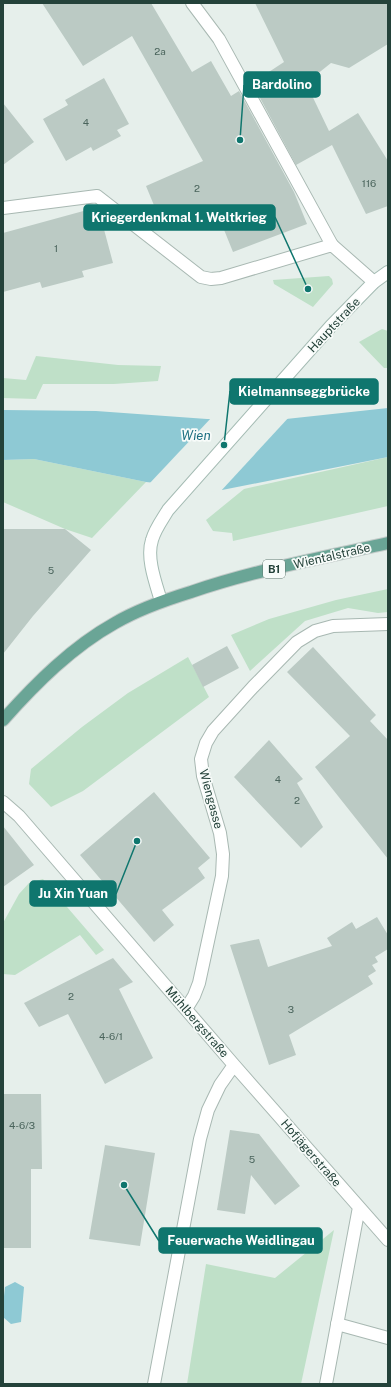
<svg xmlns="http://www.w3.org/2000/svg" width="391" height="1387" font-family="'Public Sans',sans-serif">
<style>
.green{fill:#bfe0c8}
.water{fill:#8ec9d4}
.pier{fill:#e6efeb}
.building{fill:#bbcac4}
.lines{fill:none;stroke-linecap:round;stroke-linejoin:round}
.service-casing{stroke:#a8b8b2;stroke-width:14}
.minor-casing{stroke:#a8b8b2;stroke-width:14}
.secondary-casing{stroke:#a4bbb3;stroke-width:14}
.primary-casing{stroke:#c2cac8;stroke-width:14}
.service{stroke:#fff;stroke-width:12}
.minor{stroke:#fff;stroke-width:12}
.secondary{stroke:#fff;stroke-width:12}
.primary{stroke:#6aa596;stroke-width:12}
.labels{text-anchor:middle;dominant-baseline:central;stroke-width:3.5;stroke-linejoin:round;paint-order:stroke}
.number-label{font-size:10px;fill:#4a645c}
.shield{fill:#f7fbf9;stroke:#637a73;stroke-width:1}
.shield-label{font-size:11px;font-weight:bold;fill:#24423a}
.street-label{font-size:12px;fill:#24423a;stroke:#f7fbf9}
.water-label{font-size:13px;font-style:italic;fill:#1c6f80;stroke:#f7fbf9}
.leader{fill:none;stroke:#0f766e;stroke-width:1.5}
.callout-dot{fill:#0f766e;stroke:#f7fbf9;stroke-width:1.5}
.callout{fill:#0f766e;stroke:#0f766e;stroke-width:1.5}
.callout-label{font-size:13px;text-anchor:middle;font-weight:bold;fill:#fff}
</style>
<rect width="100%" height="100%" fill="#e6efeb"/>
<path class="green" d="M329 276 332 279 333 284 313 307 274 284 273 280Z
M382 329 388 331V368H384L359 342Z
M36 356 118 365 161 366 158 381 114 384H43L36 399 3 398V378L26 380Z
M388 457V506L233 541 232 533 213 531 206 520 244 489Z
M34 459 146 482 92 538 65 529 3 502V460Z
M388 589V612L378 613 348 608 305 621 250 671 231 635 269 619 336 600Z
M188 657 209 697 83 791 51 807 29 784 31 769 82 727 128 693Z
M43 879 104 950 96 955 80 935 15 975 3 974V923L19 894 29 883Z
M334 1230 301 1384H187L206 1264 275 1278Z"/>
<path class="water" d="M388 408V457L222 490 146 482 34 459 3 460V410L96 411 207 419H286Z
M15 1282 24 1287 21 1322 11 1324 3 1317V1305L5 1287Z"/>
<path class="pier" d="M290 416 220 492 149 484 212 417Z"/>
<path class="building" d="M42 3H151L192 72 211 61 231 96 239 91 294 192 307 224 233 252 214 205 163 227 146 186 203 161 132 36 83 66Z
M255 3H388V44L349 68 331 63 306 83 329 131 358 113 388 161V206L366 214 332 145 296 165 252 83 284 62Z
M104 78 129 124 117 130 121 136 93 151 91 147 66 161 43 119 68 105 65 100Z
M3 103 34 142 3 165Z
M98 207 113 263 82 271 84 277 42 288 40 282 3 292V233Z
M3 529H65L91 550 33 616 3 654Z
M227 646 239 668 203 687 192 665Z
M313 647 376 715 370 721 388 740V859L315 767 350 736 287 672Z
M269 740 303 779 297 783 323 827 301 848 234 777Z
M154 792 210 858 198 868 205 878 162 910 174 925 154 942 80 855Z
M3 826 34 865 3 887Z
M377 917 388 935V949L375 957 378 962 372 965 376 971 368 976 373 984 289 1035 296 1055 269 1065 230 945 259 939 268 967 332 946 327 938 352 922 356 929Z
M113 958 133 982 119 989 153 1058 105 1084 68 1014 39 1027 24 1003Z
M3 1094H41L42 1169H31V1248H3Z
M230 1130 259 1134 300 1186 275 1205 251 1175 245 1214 217 1210Z
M105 1145 155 1153 140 1246 89 1239Z"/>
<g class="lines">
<defs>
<path id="service" d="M192 3 219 39 332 245
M337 1324 388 1338"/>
<path id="minor" d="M3 208 97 196 201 277 211 279 221 278 332 245 374 282
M3 802 19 816 234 1065 388 1240
M186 1009 194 996 199 983 222 876 223 854 220 833 203 776 201 759 206 743 213 731 253 687 297 642 315 631 333 626 388 624
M154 1384 200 1139 208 1110 220 1085 234 1065
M326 1384 359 1207"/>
<path id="secondary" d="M161 601C156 584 146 558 152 540 155 529 162 520 168 510L331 326 374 282 388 272"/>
<path id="primary" d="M3 720C36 683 72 647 115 623 139 609 165 600 191 592 255 570 322 558 388 543"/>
</defs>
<use href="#service" class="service-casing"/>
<use href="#minor" class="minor-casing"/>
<use href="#secondary" class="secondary-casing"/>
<use href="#primary" class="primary-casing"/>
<use href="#service" class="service"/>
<use href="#minor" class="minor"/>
<use href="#secondary" class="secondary"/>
<use href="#primary" class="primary"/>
</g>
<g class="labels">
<g class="number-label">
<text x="160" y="51">2a</text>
<text x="86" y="122">4</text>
<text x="369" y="183">116</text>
<text x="197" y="188">2</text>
<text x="56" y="248">1</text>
<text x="51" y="570">5</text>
<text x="278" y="779">4</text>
<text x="297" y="800">2</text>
<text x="71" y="996">2</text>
<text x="291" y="1009">3</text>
<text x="111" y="1036">4-6/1</text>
<text x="22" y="1125">4-6/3</text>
<text x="252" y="1159">5</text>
</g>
<rect class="shield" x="263" y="560" width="22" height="18" rx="3"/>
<g class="shield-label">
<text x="274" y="569">B1</text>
</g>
<g class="street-label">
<text transform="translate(334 325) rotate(-47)">Hauptstraße</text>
<text transform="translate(332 556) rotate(-13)">Wientalstraße</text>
<text transform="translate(211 799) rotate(75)">Wiengasse</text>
<text transform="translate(197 1022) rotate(49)">Mühlbergstraße</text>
<text transform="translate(311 1153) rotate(49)">Hofjägerstraße</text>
</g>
<g class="water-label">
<text x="196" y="435">Wien</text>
</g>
</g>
<path class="leader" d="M240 140L244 85M308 289L275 217M224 445L230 391M137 841L116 894M124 1185L159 1241"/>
<g class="callout-dot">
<circle cx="240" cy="140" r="4"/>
<circle cx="308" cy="289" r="4"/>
<circle cx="224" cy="445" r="4"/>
<circle cx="137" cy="841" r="4"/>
<circle cx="124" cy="1185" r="4"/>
</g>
<g class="callout">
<rect x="244" y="72" width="76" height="25" rx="4"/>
<rect x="84" y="205" width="191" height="25" rx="4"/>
<rect x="230" y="379" width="148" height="25" rx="4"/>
<rect x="30" y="881" width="86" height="25" rx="4"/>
<rect x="159" y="1228" width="163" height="25" rx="4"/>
</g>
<g class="callout-label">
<text x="282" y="89">Bardolino</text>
<text x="179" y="222">Kriegerdenkmal 1. Weltkrieg</text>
<text x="304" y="396">Kielmannseggbrücke</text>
<text x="73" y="898">Ju Xin Yuan</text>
<text x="241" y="1245">Feuerwache Weidlingau</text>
</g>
<rect width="391" height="1387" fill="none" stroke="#24423a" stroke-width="8"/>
</svg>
